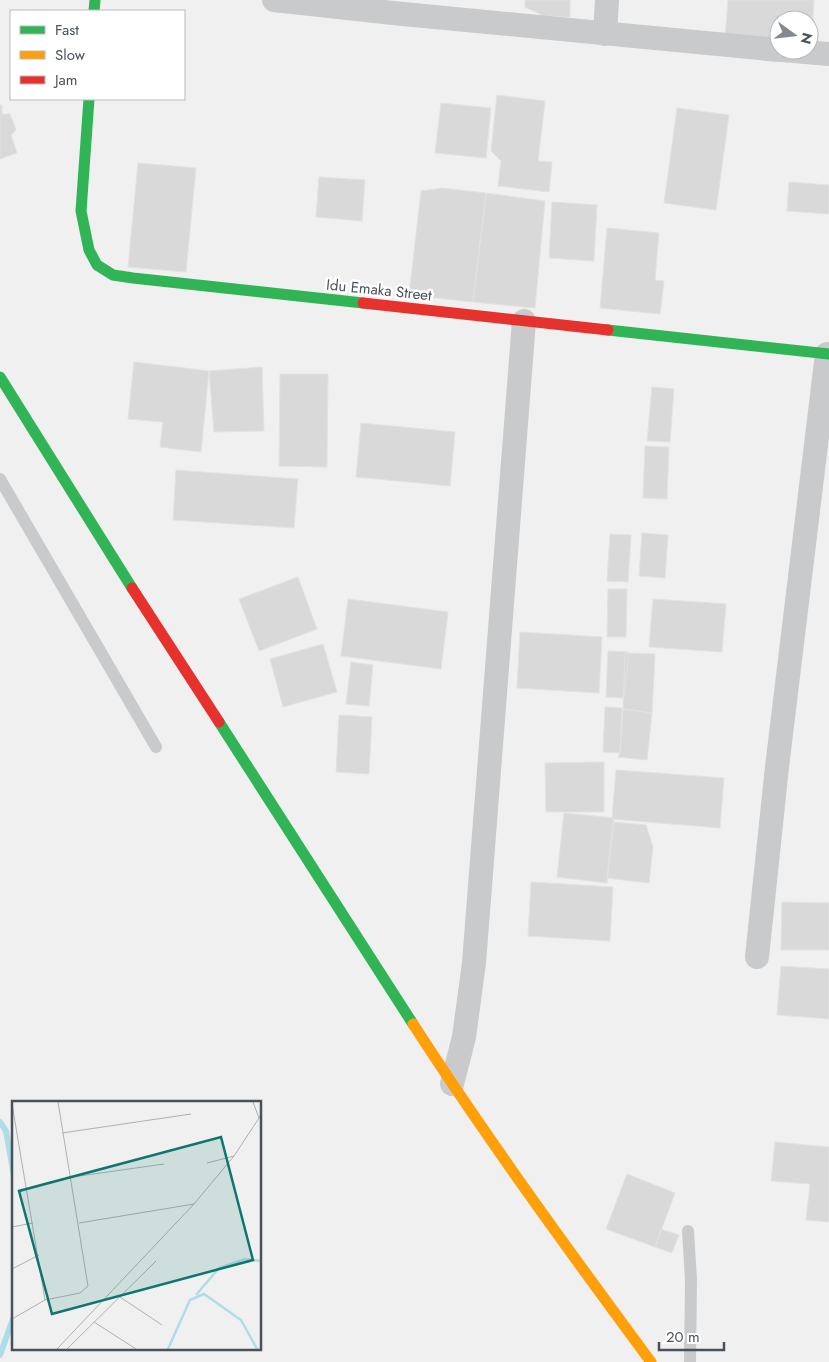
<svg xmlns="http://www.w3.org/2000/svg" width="829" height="1362" font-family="Jost,sans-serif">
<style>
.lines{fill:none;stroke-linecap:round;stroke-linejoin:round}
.stream{stroke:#afdde7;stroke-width:6}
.building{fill:#d9d9da;stroke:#e1e2e2}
.lane{stroke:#c8cacb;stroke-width:12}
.street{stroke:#c8cacb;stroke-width:24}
.fast{stroke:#30b455;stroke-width:11}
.slow{stroke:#ff9f0a;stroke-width:11}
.jam{stroke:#e5322d;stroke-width:11}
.labels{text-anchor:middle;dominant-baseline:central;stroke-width:5;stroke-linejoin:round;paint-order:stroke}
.street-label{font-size:15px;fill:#49525a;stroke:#fff}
.inset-river{fill:none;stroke:#afdde7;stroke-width:2.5}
.inset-road{fill:none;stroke:#adb1b4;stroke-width:1}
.view{fill:#0f766e;fill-opacity:0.15;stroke:#0f766e;stroke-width:2.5}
.inset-edge{fill:none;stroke:#49525a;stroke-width:2.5}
</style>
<rect width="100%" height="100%" fill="#f0f0f0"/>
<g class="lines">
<path class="stream" d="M0 1122 6 1131 14 1176
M0 1355 14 1316"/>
</g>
<path class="building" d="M525 0H570V17L544 16 525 7Z
M728 0H814L811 45H809V20H779V43L725 38Z
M497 95 545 101 538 161 552 162 549 192 498 186 501 161 491 151Z
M441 103 491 108 486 158 435 153Z
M0 105H2V114H10L16 130 11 135 17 153 0 159Z
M677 108 729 115 716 210 664 203Z
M138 163 196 168 186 272 128 267Z
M319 177 365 180 362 221 316 217Z
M789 182 829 185V214L787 211Z
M442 188 486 193 473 302 409 295 421 191Z
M486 193 545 201 535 308 473 302Z
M552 202 597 205 594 261 549 258Z
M607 228 659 233 655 280 664 281 660 314 600 308Z
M134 362 209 371 201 452 160 447 163 422 128 419Z
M262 367 264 431 214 432 209 371Z
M280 374H328L327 467 279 466Z
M652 387 674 389 670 442 647 441Z
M361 423 455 432 450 486 356 477Z
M645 446 669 447 667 499 643 498Z
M176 470 298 479 294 528 173 520Z
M642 533 668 535 665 578 639 576Z
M610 534 631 535 628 582 607 581Z
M298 577 317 629 259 651 239 599Z
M608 589H627L626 637H607Z
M348 599 448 612 441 669 341 656Z
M653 599 726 604 722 652 649 647Z
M520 632 602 637 599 693 517 688Z
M323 644 337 692 283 707 270 659Z
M608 651 629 652 624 698 606 697Z
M625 653 655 654 652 713 623 709Z
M351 662 373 665 369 706 346 704Z
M605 707 622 708 620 753 603 752Z
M623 709 652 713 647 760 618 757 620 753Z
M339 715 372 717 369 774 336 772Z
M604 762V812H546L545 763Z
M616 770 724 778 720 828 612 819Z
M564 813 614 818 607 883 557 877Z
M613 822 646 825 653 847 649 883 607 878Z
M531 882 613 887 610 941 528 936Z
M782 902 829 903V950H781Z
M781 966 829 969V1019L777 1015Z
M775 1142 829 1147V1222L806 1220 810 1184 771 1181Z
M627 1174 675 1193 655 1247 606 1229Z
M661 1229 679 1235 672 1253 655 1247Z"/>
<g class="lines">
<path class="lane" d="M0 479 156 747
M688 1231 691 1280 690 1362"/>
<path class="street" d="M274 0 393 13 779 50
M605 34 607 0
M782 50 829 54
M757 957 777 767 827 354
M452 1084 464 1037 474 963 524 321"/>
<path class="fast" d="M94 11 95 0
M89 99 81 211 89 250 97 265 113 275 133 278 363 303
M608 330 829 354
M0 377 132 588
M219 722 413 1024"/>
<path class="slow" d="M413 1024C488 1140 569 1251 651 1362"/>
<path class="jam" d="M363 303 608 330
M132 588 219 722"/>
</g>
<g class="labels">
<g class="street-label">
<text transform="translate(379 290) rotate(6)">Idu Emaka Street</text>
</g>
</g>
<g transform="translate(12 1101)">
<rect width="249" height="249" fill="#f0f0f0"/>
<path class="inset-river" d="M184 194 207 167 233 158 249 160M156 248 178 199 192 193 229 219 245 248"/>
<path class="inset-road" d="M241 1 247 17M0 3 33 199M50 32 179 13M195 62 222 55M60 76 152 63M67 122 182 103M0 126 21 122M0 168 27 154M108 196 150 224M0 218 33 199 68 192 76 185 46 1M82 221 124 248M45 248 182 103 222 55 249 14M55 248 144 160"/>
<path class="view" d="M209 36 241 159 40 213 7 90Z"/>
<rect width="249" height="249" class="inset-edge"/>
</g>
<rect x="10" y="10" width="175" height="90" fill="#ffffff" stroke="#b6babd"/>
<rect x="20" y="26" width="25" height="8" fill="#30b455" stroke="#b6babd"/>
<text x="55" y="35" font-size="15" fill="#49525a">Fast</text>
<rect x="20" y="51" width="25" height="8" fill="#ff9f0a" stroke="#b6babd"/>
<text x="55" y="60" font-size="15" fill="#49525a">Slow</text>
<rect x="20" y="76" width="25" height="8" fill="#e5322d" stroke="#b6babd"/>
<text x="55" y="85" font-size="15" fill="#49525a">Jam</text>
<g transform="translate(794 35) rotate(105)"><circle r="24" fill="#ffffff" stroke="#b6babd"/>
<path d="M0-4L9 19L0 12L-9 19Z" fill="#83898e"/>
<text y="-8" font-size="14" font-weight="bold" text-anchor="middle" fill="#49525a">N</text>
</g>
<path d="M659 1342v8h65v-8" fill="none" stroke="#49525a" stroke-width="2.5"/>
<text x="666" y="1342" font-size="15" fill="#49525a" stroke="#ffffff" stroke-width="4" paint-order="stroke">20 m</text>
</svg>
